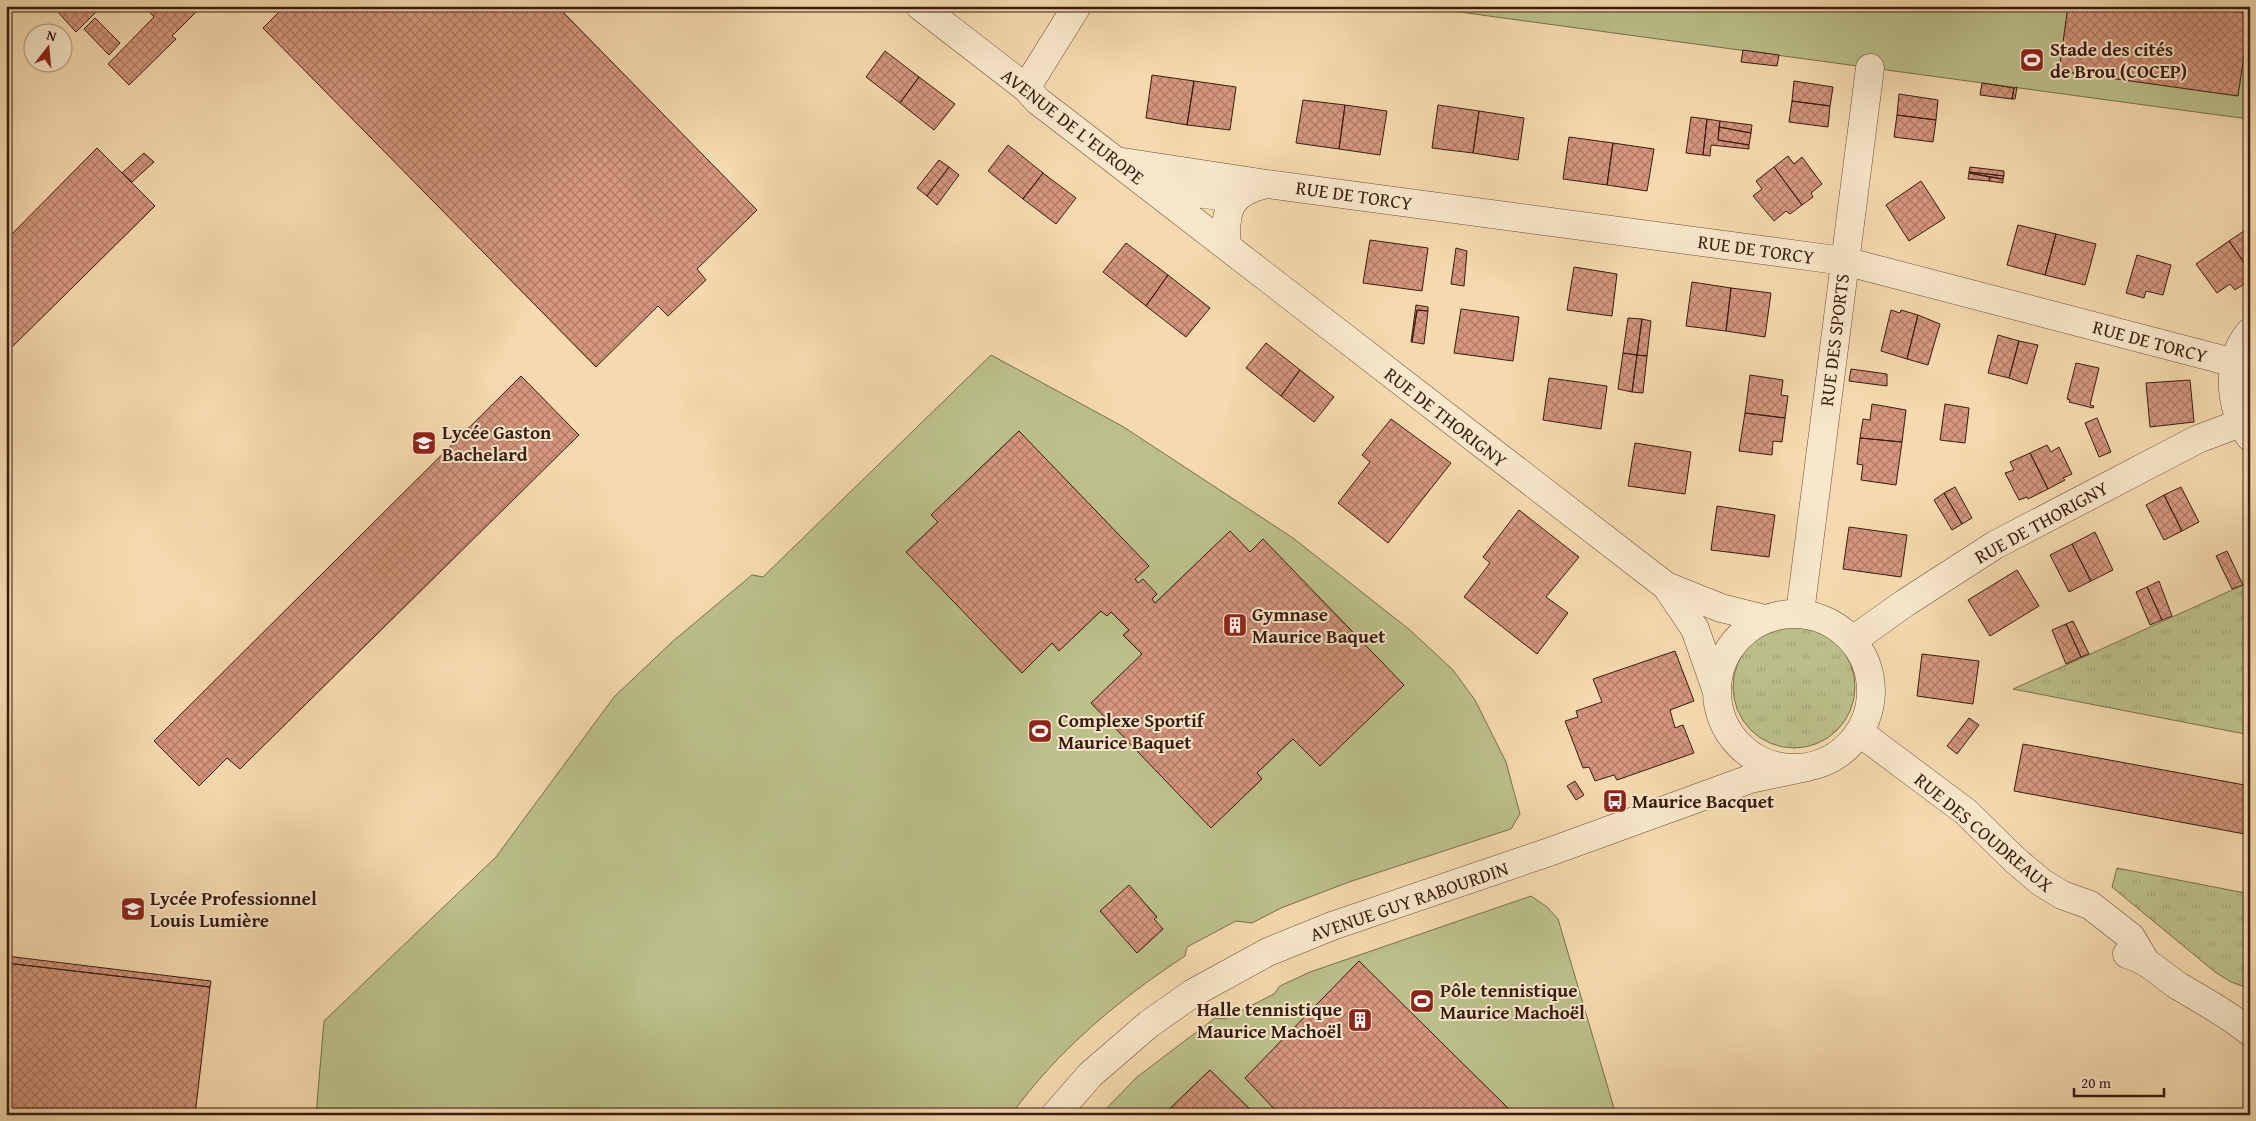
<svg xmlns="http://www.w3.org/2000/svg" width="2256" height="1121" font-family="'Gentium Book Plus',serif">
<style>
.grass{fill:url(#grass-tufts);stroke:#7a6e4c}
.pitch{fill:#bbc08a;stroke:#7a6e4c}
.building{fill:url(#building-cross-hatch);stroke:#391b0f}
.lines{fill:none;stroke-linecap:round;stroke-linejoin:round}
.minor-casing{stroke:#684b37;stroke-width:29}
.minor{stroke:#f8e7ca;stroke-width:28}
.labels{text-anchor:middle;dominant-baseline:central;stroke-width:4;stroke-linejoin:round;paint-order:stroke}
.poi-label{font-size:19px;font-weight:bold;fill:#391b0f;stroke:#f8e7ca;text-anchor:start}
.street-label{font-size:19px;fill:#391b0f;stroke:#f8e7ca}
</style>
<defs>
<pattern id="grass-tufts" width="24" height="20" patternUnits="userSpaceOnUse" patternTransform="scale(1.25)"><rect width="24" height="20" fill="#bbc08a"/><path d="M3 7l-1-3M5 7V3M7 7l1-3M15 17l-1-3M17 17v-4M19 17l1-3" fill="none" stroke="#a2a476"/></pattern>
<pattern id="building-cross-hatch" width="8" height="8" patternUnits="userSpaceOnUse" patternTransform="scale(1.25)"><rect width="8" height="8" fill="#d5967d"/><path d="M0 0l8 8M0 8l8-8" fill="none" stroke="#ae7a65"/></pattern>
</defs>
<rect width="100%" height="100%" fill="#f4daae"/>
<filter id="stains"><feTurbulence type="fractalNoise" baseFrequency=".004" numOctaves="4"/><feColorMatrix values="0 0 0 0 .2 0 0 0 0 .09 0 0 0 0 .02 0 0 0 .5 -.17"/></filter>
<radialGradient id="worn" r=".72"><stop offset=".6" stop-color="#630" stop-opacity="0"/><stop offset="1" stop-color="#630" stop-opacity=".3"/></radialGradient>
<path class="grass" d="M2243 585 2250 591V735L2013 689Z
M1733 687a61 61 0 1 1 122 0a61 61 0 1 1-122 0Z
M2117 868 2250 894V989L2231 982 2215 972 2112 887Z"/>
<path class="pitch" d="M1415 6H2250V119L2211 114Z
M991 355 1122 426 1293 538 1410 630 1453 670 1475 700 1506 762 1520 814 1511 829 1349 882 1281 908 1252 923 1236 921 1187 947 1185 956C1118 1000 1058 1050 1011 1115H316L324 1021 496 857 614 697 672 642 752 575 763 577Z
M1531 896 1547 907 1558 919 1616 1115H1100L1137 1077 1215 1018 1225 1019 1274 994 1280 986 1310 972Z"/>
<path class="building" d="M60 6H102L76 32 56 10Z
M144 6H202L172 36 176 39 129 85 108 64 154 17Z
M285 6H557L757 210 697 269 706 280 668 316 658 306 596 367 263 28Z
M2068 6H2192L2250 14 2238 96 2059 71Z
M95 18 120 43 109 55 84 29Z
M1743 50 1779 55 1777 66 1741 62Z
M885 51 919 77 900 103 866 77Z
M1152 75 1194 81 1187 125 1146 118Z
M919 77 955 104 934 130 900 103Z
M1194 81 1236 87 1230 130 1187 125Z
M1794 81 1833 87 1830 106 1792 101Z
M1982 83 2014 88 2012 99 1980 95Z
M2017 87 2015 99H2012L2014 88Z
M1899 94 1938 100 1936 120 1897 115Z
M1303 100 1345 105 1339 149 1296 143Z
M1792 101 1830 106 1828 127 1789 122Z
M1345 105 1387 111 1380 155 1339 149Z
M1438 105 1479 111 1473 153 1432 148Z
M1479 111 1524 118 1518 160 1473 153Z
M1897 115 1936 120 1933 142 1894 137Z
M1691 117 1707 119 1703 155 1686 153Z
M1707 119 1720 121 1718 140 1749 145V149L1711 145 1710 156 1703 155Z
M1720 121 1752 125 1751 133 1719 127Z
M1719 127 1751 133 1749 145 1718 140Z
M1569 137 1613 143 1607 185 1563 179Z
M1613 143 1654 149 1647 191 1607 185Z
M1008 145 1043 173 1023 199 988 171Z
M97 148 155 206 6 353V240Z
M144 153 154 162 132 182 122 173Z
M1788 156 1794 164 1802 157 1822 184 1811 193 1813 197 1802 205 1774 167Z
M939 160 949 167 927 196 917 188Z
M949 167 959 175 937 205 927 196Z
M1774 167 1802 205 1790 214 1786 211 1774 221 1753 196 1762 189 1756 181Z
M1970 167 2004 171V176L1969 172Z
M1969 172 2004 176 2003 179 1969 173Z
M1043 173 1076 198 1056 224 1023 199Z
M1969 173 1990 177 1989 181 1968 179Z
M1990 177 2003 179V183L1989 181Z
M1921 181 1945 218 1909 241 1886 205Z
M2018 225 2056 234 2045 275 2007 265Z
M2250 227V271L2229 241Z
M2056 234 2096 244 2085 285 2045 275Z
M1370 240 1428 248 1422 291 1363 283Z
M2229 241 2250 271V280L2235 290 2230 284 2217 293 2196 264Z
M1126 243 1168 275 1146 306 1103 272Z
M1456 248 1467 251 1464 286 1451 284Z
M2137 255 2171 265 2163 295 2146 291 2144 298 2126 293Z
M1574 267 1617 274 1612 316 1567 310Z
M1168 275 1210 308 1186 337 1146 306Z
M1692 282 1731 288 1726 331 1686 326Z
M1731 288 1771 293 1765 337 1726 331Z
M1416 305 1428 307V311L1417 310 1412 342H1411Z
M1461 309 1519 317 1513 361 1454 353Z
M1417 310 1428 311 1424 344 1412 342Z
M1891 310 1900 313 1901 310 1918 315 1907 359 1881 351Z
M1918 315 1940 324 1928 365 1907 359Z
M1628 318 1642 319 1637 355 1623 353Z
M1642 319 1651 321 1647 356 1637 355Z
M1998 335 2019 341 2009 378 1988 373Z
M2019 341 2038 345 2027 384 2009 378Z
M1266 343 1300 370 1281 396 1246 368Z
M1623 353 1637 355 1632 392 1618 389Z
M1637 355 1647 356 1643 393 1632 392Z
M2076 363 2099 368 2090 405 2094 406 2093 408 2069 402 2070 400 2067 399Z
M1851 369 1887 374V386L1849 381Z
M1300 370 1334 397 1314 422 1281 396Z
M1750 375 1783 380 1781 395 1788 396 1785 418 1745 413Z
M521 376 579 435 240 769 227 758 199 786 154 741Z
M1549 378 1607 386 1601 429 1543 420Z
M2190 380 2194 422 2150 427 2146 383Z
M1872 404 1906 410 1902 442 1860 438 1863 419 1870 420Z
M1945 404 1969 408 1965 443 1940 440Z
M1745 413 1785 418 1782 442 1773 441 1772 455 1739 451Z
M2097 418 2111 452 2099 457 2085 423Z
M1391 419 1451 463 1388 543 1338 503 1370 462 1362 455Z
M1019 431 1149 566 1135 579 1138 583 1143 579 1157 594 1152 599 1155 603 1230 531 1250 552 1263 539 1404 685 1320 766 1293 739 1257 773 1262 779 1211 828 1091 703 1142 654 1123 635 1129 630 1111 612 1107 616 1101 611 1059 651 1052 643 1022 673 906 552 938 522 931 515Z
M1860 438 1902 442 1896 485 1861 480 1863 465 1857 464Z
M1635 443 1691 452 1685 494 1628 486Z
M2047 445 2051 452 2059 447 2072 474 2063 478 2065 480 2048 489 2030 453Z
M2030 453 2048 489 2028 499 2027 497 2019 500 2005 473 2014 470 2010 462Z
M1955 487 1972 518 1962 524 1944 493Z
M2181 487 2199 522 2182 531 2164 495Z
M1944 493 1962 524 1952 530 1934 500Z
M2164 495 2182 531 2164 540 2146 505Z
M1717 506 1775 515 1769 557 1711 550Z
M1519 510 1579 557 1546 597 1568 613 1537 654 1464 597 1490 563 1483 557Z
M1849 527 1907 535 1901 577 1843 569Z
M2095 532 2113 570 2091 581 2072 544Z
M2072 544 2091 581 2069 592 2050 555Z
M2227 551 2243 585 2232 589 2216 556Z
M2017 570 2039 606 1990 636 1968 600Z
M2159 581 2172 616 2162 620 2147 587Z
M2147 587 2162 620 2150 625 2136 592Z
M2073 621 2089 654 2081 657 2066 624Z
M2066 624 2081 657 2066 664 2052 630Z
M1675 651 1694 701 1670 710 1675 728 1683 725 1694 753 1617 780 1614 775 1595 781 1589 767 1583 768 1565 721 1578 717 1576 711 1602 702 1593 679Z
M1922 654 1979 661 1973 704 1917 696Z
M1969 718 1979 725 1957 754 1947 746Z
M2023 744 2250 786V835L2014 791Z
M1575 781 1584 795 1576 800 1567 786Z
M1129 885 1157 917 1154 919 1163 929 1137 953 1100 911Z
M6 956 211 981 210 987 6 963Z
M1359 961 1515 1115H1280L1245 1078Z
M6 963 210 987 195 1115H6Z
M1210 1070 1256 1115H1163Z"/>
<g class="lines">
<defs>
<path id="minor" d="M920 6 1026 88 1038 101 1116 161 1666 586 1721 608 1765 619
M1026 88 1077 6
M1116 161 1267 184 1844 261 2235 363
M1151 187 1234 198
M1227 246C1224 210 1229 192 1267 184
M2250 332C2225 361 2229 407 2250 437
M1666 586 1695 629 1716 689
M1800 613 1870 68
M1717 691a77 77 0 1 1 154 0a77 77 0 1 1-154 0Z
M1853 640 1905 603 1995 545 2198 439 2241 423
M1859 732 1966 812 2015 860 2041 882 2062 895 2090 905 2131 937 2144 959
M2127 954C2150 961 2161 975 2180 987 2204 1001 2228 1014 2250 1032
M1055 1115 1091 1074 1149 1024 1193 993 1268 952 1332 926 1552 851 1750 779 1807 767"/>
</defs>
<use href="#minor" class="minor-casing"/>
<use href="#minor" class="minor"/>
</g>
<defs>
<symbol id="stadium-square" viewBox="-11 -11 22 22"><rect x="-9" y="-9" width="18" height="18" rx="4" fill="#8f2418" stroke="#f8e7ca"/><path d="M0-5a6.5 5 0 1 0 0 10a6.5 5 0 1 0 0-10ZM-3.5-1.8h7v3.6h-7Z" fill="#fff"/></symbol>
<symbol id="school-square" viewBox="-11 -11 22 22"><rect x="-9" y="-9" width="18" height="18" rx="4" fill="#8f2418" stroke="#f8e7ca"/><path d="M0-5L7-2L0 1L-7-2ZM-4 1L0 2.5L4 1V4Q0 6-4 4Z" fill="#fff"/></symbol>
<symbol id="building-square" viewBox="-11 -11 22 22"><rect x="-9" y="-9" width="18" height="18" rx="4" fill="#8f2418" stroke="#f8e7ca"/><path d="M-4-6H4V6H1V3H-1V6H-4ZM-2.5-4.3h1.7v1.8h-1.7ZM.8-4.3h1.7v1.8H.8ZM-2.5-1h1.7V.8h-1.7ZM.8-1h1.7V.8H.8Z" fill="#fff"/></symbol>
<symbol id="bus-square" viewBox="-11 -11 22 22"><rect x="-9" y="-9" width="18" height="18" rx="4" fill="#8f2418" stroke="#f8e7ca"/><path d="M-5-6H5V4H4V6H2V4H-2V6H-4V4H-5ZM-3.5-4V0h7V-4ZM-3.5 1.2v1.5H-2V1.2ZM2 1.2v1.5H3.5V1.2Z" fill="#fff"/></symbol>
</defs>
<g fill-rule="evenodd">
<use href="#stadium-square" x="2018" y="46" width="28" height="28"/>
<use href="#school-square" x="410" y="429" width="28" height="28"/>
<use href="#building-square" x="1221" y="611" width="28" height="28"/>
<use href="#stadium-square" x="1026" y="717" width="28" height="28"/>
<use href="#bus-square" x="1601" y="787" width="28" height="28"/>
<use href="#school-square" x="119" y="895" width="28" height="28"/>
<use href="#stadium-square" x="1408" y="987" width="28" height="28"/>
<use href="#building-square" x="1346" y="1006" width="28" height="28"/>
</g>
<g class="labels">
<g class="poi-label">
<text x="2050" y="49">Stade des cités<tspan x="2050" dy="22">de Brou (COCEP)</tspan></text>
<text x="442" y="432">Lycée Gaston<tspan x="442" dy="22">Bachelard</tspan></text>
<text x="1252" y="614">Gymnase<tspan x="1252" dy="22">Maurice Baquet</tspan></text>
<text x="1058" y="720">Complexe Sportif<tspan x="1058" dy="22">Maurice Baquet</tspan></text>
<text x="1632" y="801">Maurice Bacquet</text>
<text x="150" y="898">Lycée Professionnel<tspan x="150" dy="22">Louis Lumière</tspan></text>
<text x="1440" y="990">Pôle tennistique<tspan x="1440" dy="22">Maurice Machoël</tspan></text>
<text x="1342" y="1009" text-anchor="end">Halle tennistique<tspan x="1342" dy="22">Maurice Machoël</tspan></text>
</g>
<g class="street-label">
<text transform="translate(1073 126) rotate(38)">AVENUE DE L'EUROPE</text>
<text transform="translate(1354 195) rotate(8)">RUE DE TORCY</text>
<text transform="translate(1756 249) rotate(8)">RUE DE TORCY</text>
<text transform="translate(1834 340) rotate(-83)">RUE DES SPORTS</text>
<text transform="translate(2150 341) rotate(15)">RUE DE TORCY</text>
<text transform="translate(1446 417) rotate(38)">RUE DE THORIGNY</text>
<text transform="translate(2041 522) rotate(-29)">RUE DE THORIGNY</text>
<text transform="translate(1984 832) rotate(40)">RUE DES COUDREAUX</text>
<text transform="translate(1409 901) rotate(-19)">AVENUE GUY RABOURDIN</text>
</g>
</g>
<rect width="2256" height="1121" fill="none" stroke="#f4daae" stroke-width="25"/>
<rect x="8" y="8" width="2241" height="1106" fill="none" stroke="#391b0f" stroke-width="2.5"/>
<rect x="12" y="12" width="2231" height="1096" fill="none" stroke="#391b0f"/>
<g transform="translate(48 48) rotate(16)"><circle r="24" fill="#f8e7ca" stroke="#ac957f"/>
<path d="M0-4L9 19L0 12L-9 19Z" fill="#8f2418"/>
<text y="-8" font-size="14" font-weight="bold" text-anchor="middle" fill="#391b0f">N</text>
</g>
<path d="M2074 1088v8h90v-8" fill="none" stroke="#391b0f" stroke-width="2.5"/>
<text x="2081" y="1088" font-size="15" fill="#391b0f" stroke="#f8e7ca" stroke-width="4" paint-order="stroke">20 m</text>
<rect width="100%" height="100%" filter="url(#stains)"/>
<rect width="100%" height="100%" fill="url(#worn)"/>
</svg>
